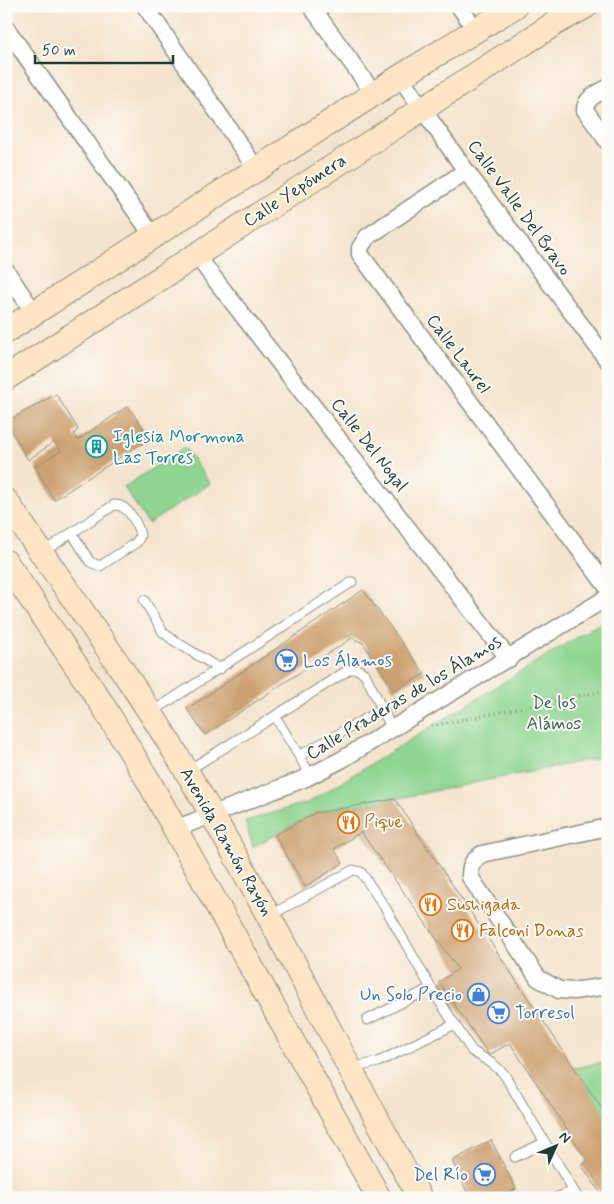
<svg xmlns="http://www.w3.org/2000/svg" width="614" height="1204" font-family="Mynerve,sans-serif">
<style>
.green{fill:#8dd590;stroke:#568962}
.building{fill:#cda272}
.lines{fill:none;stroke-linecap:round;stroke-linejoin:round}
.service-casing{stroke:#8a9080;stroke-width:11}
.minor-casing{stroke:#8a9080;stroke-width:19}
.secondary-casing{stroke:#8a9080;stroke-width:26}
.path{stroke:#8a9080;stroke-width:3;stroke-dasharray:1 4;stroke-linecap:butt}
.service{stroke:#fff;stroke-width:9}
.minor{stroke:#fff;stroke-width:16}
.secondary{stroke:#fde5c5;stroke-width:24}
.labels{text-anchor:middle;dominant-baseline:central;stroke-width:4;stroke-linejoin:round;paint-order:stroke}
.street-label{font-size:18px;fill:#1f3d34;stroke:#fdfcf7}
.culture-label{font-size:18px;fill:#0d838f;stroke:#fdfcf7;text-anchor:start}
.shop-label{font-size:18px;fill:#366cbe;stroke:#fdfcf7;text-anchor:start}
.park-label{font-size:18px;fill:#3a634b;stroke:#fdfcf7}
.food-label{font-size:18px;fill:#c56008;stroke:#fdfcf7;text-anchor:start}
</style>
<rect width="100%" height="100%" fill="#fdfcf7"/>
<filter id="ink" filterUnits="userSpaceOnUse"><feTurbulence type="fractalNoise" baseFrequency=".02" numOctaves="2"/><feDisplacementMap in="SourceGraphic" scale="10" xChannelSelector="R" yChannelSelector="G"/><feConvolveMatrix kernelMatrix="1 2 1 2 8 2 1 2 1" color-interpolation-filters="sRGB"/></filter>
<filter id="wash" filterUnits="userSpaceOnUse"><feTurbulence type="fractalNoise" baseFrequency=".0096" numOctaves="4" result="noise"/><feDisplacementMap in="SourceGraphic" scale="20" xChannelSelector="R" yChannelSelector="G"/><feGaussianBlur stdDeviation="1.12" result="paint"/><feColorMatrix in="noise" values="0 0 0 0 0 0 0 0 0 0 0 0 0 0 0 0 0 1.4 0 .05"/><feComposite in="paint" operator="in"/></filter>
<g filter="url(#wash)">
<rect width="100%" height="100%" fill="#f5e4cd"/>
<path class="green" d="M185 447 210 484 148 524 124 487Z
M608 618V756L395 799 315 813 253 847 245 821 309 802Z
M608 1061V1118L574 1068Z"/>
<g id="blocks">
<path class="building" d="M56 394 78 429 74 434 78 440 128 406 150 438 54 500 35 466 61 451 54 442 28 460 6 422Z
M363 590 425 674 394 690 363 643 352 638 205 735 187 709Z
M395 799 608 1118V1198H604L582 1166 587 1160 510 1043 489 1055 439 982 458 969 361 832 334 849 343 863 305 887 275 835 315 813Z
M491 1140 516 1189 499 1198H470L452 1161Z"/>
</g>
</g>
<g filter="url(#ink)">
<use href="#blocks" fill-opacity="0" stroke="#8a9080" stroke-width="1"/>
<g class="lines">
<defs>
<path id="service" d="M43 552 114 505C128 504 138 524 140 536L137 542 100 566 90 562 72 533
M144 600 163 632 173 640 220 669
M152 712 352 582
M275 716 311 776
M299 756 383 709
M187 771 350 669H357L365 674 392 729
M269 916 353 870 361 872 386 909 431 988 472 1051 493 1064 504 1074 578 1198
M367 1020 431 988
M351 1068 378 1062 455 1024
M515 1157 545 1142
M556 1198 574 1191"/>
<path id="minor" d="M145 6 257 170
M311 6 374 94
M459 6 476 30
M6 28 153 236
M400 77 466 171 608 361
M608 88C598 93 585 98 585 110L608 142
M466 171 367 237 360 248V254L608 588
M196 255 509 659
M6 271 35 314
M608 827 482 854C472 861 470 865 470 877L538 978 559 990 573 991 608 986
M175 829 306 778 341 760 608 597"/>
<path id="secondary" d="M6 331 400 77 515 6
M6 378 557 22 586 6
M6 501C67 591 132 679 187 772 270 911 341 1056 420 1198
M6 562 102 704 148 780 379 1198"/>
</defs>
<use href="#service" class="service-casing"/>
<use href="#minor" class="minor-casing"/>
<use href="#secondary" class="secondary-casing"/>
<path class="path" d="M432 726 608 690"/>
<use href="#service" class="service"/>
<use href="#minor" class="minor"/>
<use href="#secondary" class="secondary"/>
</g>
</g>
<defs>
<symbol id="building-ring" viewBox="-11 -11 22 22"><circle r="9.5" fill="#fdfcf7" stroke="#0f9aa8" stroke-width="1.5"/><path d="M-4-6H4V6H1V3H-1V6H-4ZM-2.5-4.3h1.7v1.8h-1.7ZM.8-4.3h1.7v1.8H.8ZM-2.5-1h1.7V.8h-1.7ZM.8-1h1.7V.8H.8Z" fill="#0f9aa8"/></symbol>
<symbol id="supermarket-ring" viewBox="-11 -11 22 22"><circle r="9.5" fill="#fdfcf7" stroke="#3f7fe0" stroke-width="1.5"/><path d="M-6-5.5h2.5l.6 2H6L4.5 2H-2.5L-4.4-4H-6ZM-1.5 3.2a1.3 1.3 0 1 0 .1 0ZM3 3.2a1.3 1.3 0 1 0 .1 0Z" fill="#3f7fe0"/></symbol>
<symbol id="restaurant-ring" viewBox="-11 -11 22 22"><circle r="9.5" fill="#fdfcf7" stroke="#e8710a" stroke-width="1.5"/><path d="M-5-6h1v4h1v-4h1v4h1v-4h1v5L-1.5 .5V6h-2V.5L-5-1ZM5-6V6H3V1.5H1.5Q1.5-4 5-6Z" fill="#e8710a"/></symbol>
<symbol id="shop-ring" viewBox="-11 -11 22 22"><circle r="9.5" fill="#fdfcf7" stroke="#3f7fe0" stroke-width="1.5"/><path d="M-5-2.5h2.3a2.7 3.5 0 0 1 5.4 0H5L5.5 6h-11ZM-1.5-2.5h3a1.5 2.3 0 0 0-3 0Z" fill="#3f7fe0"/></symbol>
</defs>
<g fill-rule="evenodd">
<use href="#building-ring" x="84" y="434" width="25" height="25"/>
<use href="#supermarket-ring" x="274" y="648" width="25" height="25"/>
<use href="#restaurant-ring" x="336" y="810" width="25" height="25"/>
<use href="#restaurant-ring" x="418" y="892" width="25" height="25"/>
<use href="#restaurant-ring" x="450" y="918" width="25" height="25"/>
<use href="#shop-ring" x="466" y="982" width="25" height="25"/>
<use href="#supermarket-ring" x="486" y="1000" width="25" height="25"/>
<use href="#supermarket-ring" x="472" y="1162" width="25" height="25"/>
</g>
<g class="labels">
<g class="street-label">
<text transform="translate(295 191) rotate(-33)">Calle Yepómera</text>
<text transform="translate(519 208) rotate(54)">Calle Valle Del Bravo</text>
<text transform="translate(458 354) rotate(53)">Calle Laurel</text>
<text transform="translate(369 445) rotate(52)">Calle Del Nogal</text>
<text transform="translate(404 698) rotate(-31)">Calle Praderas de los Álamos</text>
<text transform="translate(226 842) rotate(60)">Avenida Ramón Rayón</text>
</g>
<g class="culture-label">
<text x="113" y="437">Iglesia Mormona<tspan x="113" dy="21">Las Torres</tspan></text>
</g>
<g class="shop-label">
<text x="303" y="661">Los Álamos</text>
<text x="462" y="995" text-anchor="end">Un Solo Precio</text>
<text x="515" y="1013">Torresol</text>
<text x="468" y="1175" text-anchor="end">Del Río</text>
</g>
<g class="park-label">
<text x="554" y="703">De los<tspan x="554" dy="21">Alámos</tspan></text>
</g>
<g class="food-label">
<text x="364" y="822">Pique</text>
<text x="447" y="905">Sushigada</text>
<text x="479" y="931">Falconi Donas</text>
</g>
</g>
<rect width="614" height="1204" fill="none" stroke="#fdfcf7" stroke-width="25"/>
<g transform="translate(556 1146) rotate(46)" stroke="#fdfcf7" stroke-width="4" paint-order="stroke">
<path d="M0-4L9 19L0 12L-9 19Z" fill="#1f3d34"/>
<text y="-8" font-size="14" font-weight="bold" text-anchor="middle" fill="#1f3d34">N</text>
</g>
<path d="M35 55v8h138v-8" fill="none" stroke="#1f3d34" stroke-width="2.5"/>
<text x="42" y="55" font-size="15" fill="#1f3d34" stroke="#fdfcf7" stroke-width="4" paint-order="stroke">50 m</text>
</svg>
